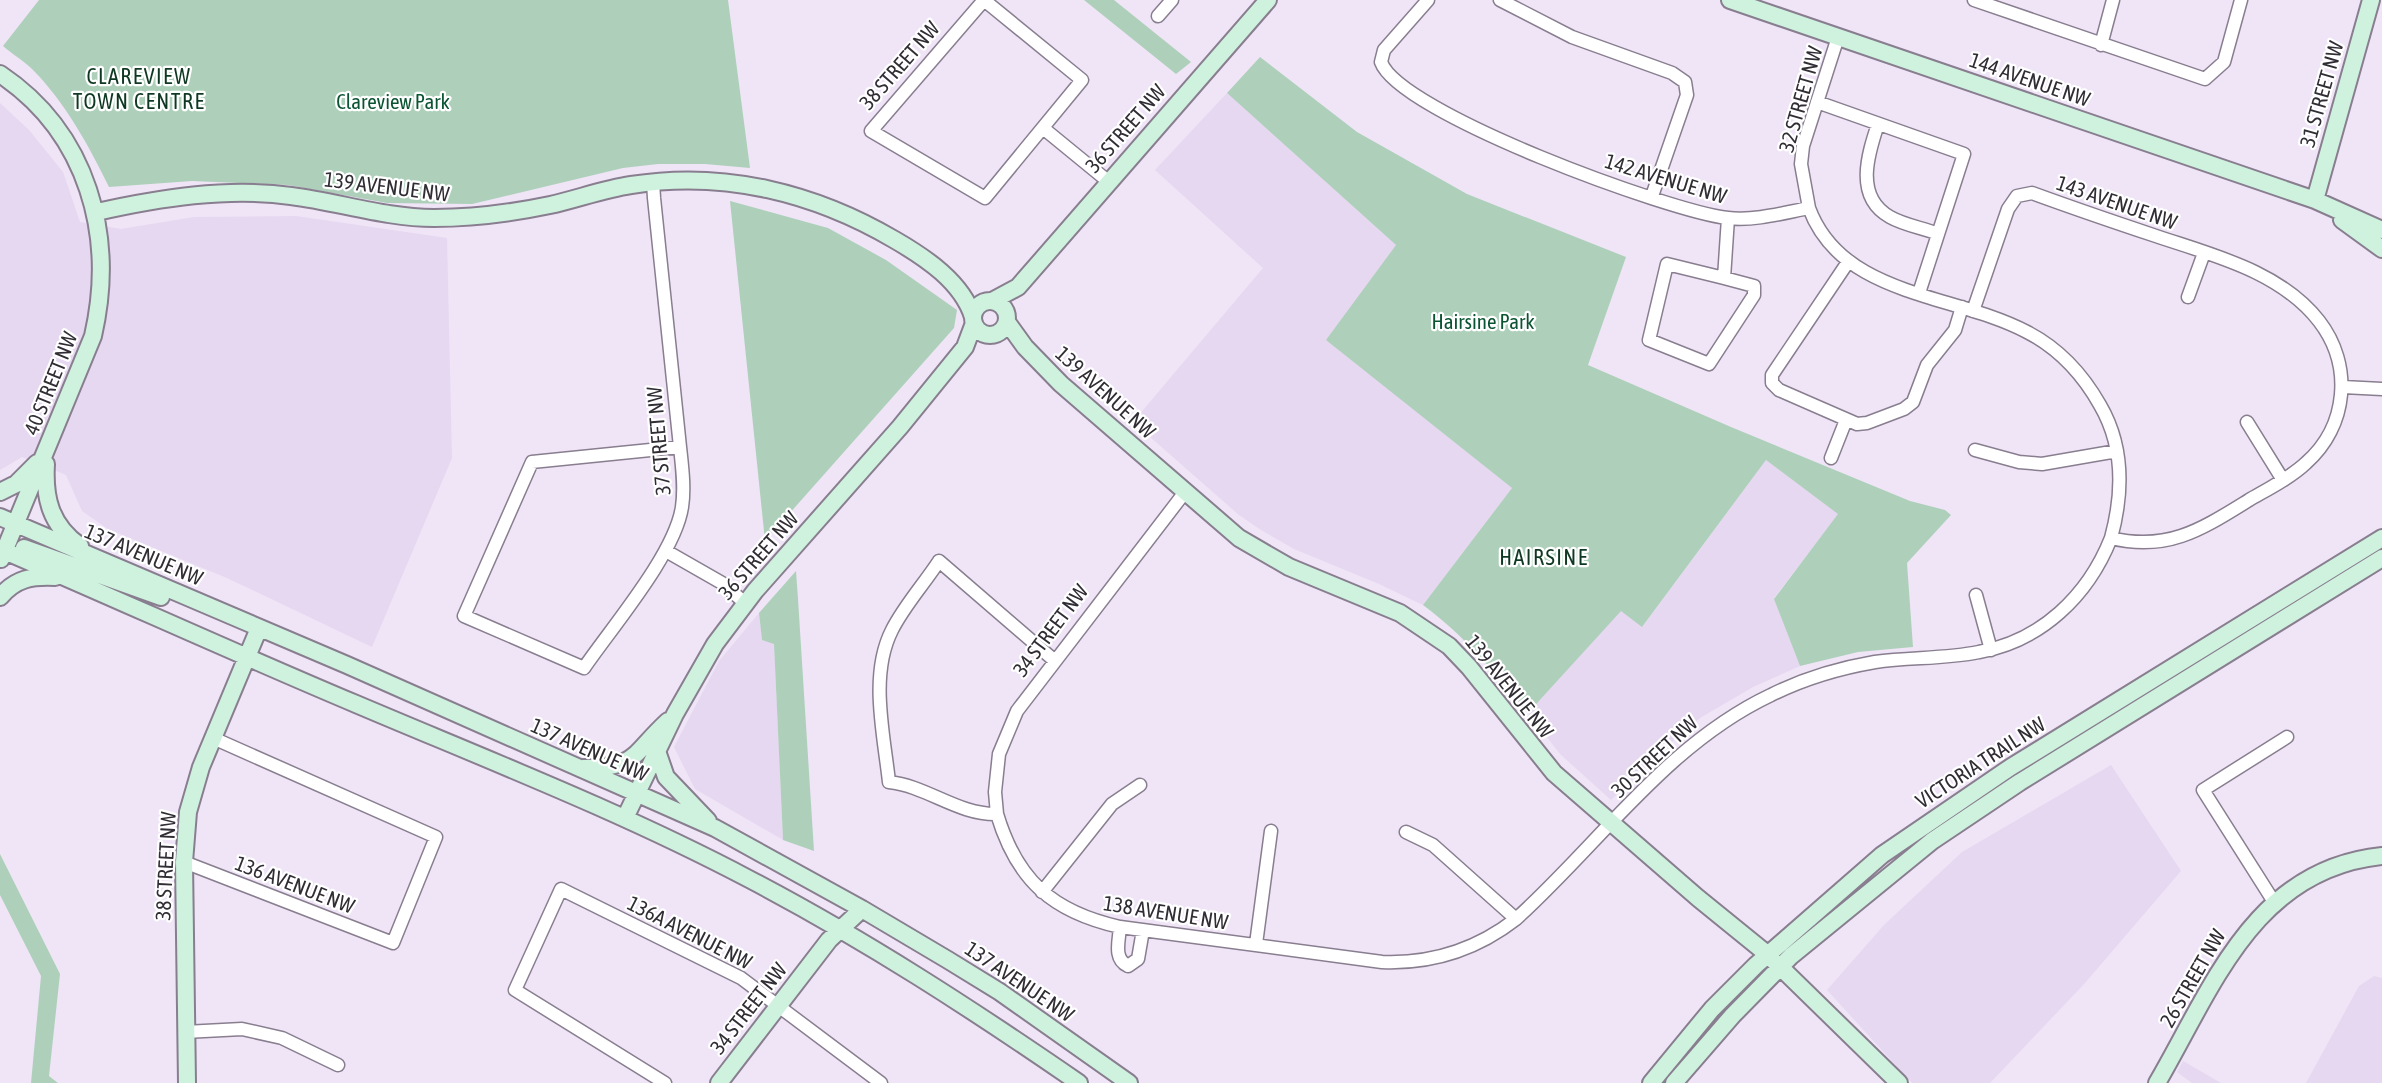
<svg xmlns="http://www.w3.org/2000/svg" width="2382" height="1083" font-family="'Asap Condensed',sans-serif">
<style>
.built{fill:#e5d8f0}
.green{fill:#aed0ba}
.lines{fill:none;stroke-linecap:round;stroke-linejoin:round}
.street-casing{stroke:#887e8f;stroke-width:15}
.secondary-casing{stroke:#887e8f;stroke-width:20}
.street{stroke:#fff;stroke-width:12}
.secondary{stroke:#cff2df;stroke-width:16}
.labels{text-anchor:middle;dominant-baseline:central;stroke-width:4.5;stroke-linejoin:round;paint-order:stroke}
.street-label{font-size:21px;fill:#312d34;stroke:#fff}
.park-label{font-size:21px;fill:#0a5432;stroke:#fff}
.neighbourhood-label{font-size:22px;letter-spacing:1.5px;fill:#0f3822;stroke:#fff}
</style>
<rect width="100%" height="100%" fill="#efe5f7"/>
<path class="built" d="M1227 93 1396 245 1327 340 1512 488 1423 605 1379 584 1294 549 1261 530 1239 515 1133 422 1263 268 1155 170Z
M0 103 29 130 63 172 80 222 121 229 194 217 296 216 447 238 452 458 372 647 227 578 108 529 82 511 66 475 22 457 0 470Z
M1766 460 1839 514 1774 598 1800 666 1753 687 1700 718 1667 746 1611 800 1560 754 1528 713 1621 610 1643 626Z
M759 613 762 640 774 643 783 840 695 789 674 747 719 661Z
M2111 765 2181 871 2085 983 1990 1083H1912L1827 990 1884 925 1962 852Z
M2374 976 2382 978V1083H2306L2359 986Z
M2183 1061 2221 1083H2192L2177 1072Z"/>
<path class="green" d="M39 0H728L750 168 705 164H658L623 168 472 204 387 203 288 185 192 181 109 187C89 146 65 102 32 69 24 61 12 54 3 46Z
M1084 0H1114L1191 62 1176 74Z
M1260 57 1357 132 1467 194 1626 257 1588 365 1731 427 1910 501 1945 510 1951 515 1907 563 1913 647 1858 652 1800 666 1774 599 1838 514 1766 460 1642 627 1621 611 1528 713C1495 673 1465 636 1423 605L1512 488 1326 340 1396 245 1227 93Z
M730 201 828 228 886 260 957 310 954 328 765 541Z
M796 571 798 599 814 851 783 840 774 644 762 640 759 613Z
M0 854 60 974 49 1076 58 1083H31L41 976 0 895Z"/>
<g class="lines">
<defs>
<path id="street" d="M984 0 1082 80 985 198 871 131Z
M1428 0 1384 50 1381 62C1399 113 1671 212 1728 218 1755 221 1783 213 1809 208 1842 297 1953 293 2027 332 2058 348 2083 375 2100 405 2124 446 2123 494 2111 538
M1500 0 1572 37 1672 73 1685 82 1687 95 1652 196
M1974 0 2205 79 2224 62 2241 0
M1158 16 1172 0
M2101 45 2113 0
M1817 102 1964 154 1919 293
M1878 124C1868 154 1854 197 1890 217 1904 225 1923 228 1938 234
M1043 128 1109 182
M653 182 654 198 680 447C682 466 685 487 682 507 675 554 612 627 584 668L464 616 532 462 680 447
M1809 208 1801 164 1803 146 1838 37
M1848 262 1772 375V383L1779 390 1857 424 1867 423 1904 409 1913 402 1927 365 1955 330 1962 307
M1724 278 1754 286V295L1709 364 1649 340 1667 264 1724 278 1728 218
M2188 297 2204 253
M2343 387 2382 389
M2247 422 2283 480
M1975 450 2019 462 2042 464 2117 451
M1831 458 1846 420
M666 551 722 583 745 603
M1976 595 1991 650
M1055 661 939 561C924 584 904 606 892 630 869 675 884 735 889 782 927 786 958 815 997 814 1017 881 1053 912 1120 927L1382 962C1433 964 1476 950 1516 919 1600 843 1667 744 1771 695 1803 679 1840 668 1875 662 1910 657 1945 659 1979 652 2041 641 2088 596 2111 538 2168 552 2202 529 2249 500 2268 489 2290 478 2306 463 2348 426 2353 365 2319 321 2280 271 2212 255 2156 236 2114 222 2073 208 2032 193L2017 196 2008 209 1973 311
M997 814 995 792 999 754 1017 711 1185 492
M1406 832 1433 845 1516 919
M184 862 393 943 436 837 213 738
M1042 892 1112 804 1140 785
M2274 902 2203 790 2287 737
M1120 927C1119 941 1113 959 1128 966L1138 959 1143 930
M1256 944 1271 831
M185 1032 242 1029 282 1038 338 1065
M665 1083 515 990 561 889 741 978 881 1083"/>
<path id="secondary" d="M1730 0 2315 200 2382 230
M0 74C88 133 116 236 93 336L1 559
M2315 200 2371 0
M97 212C159 198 228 187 291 196 339 202 386 218 434 218 473 218 512 213 550 205 577 199 604 189 631 185 724 170 815 193 895 240 926 258 962 282 973 317
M2342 220 2382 249
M973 318a17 17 0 1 1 34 0a17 17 0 1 1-34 0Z
M992 301 1018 287 1268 0
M1007 322 1025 347 1061 384 1239 538 1289 567 1400 613 1449 646 1469 667 1554 773 1698 898 1767 954 1899 1083
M46 464C44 497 50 525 80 546
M0 492 16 484 37 463
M0 517 347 665 715 828 862 909 948 960 1000 992 1129 1083
M24 548 161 597
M0 549C119 600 237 654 356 704 488 760 622 812 749 879 864 939 973 1010 1079 1083
M0 597C16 578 32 576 55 577
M657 751 666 777 708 821
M583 768C638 768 632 754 668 721
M625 818 675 714 715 644 755 591 900 427 965 347 974 323
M187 1083 184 862 188 812 201 767 259 628
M719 1083 829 940 862 909
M1651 1083 1712 1009 1756 965 1882 855 2011 767 2382 538
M1674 1083 1733 1015 1791 956 1932 841 2020 782 2382 558
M2157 1083C2213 987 2254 869 2382 856"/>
</defs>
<use href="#street" class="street-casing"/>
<use href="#secondary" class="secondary-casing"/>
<use href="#street" class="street"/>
<use href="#secondary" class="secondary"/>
</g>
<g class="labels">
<g class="street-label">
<text transform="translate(899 65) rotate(-49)">38 STREET NW</text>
<text transform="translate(2030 79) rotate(19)">144 AVENUE NW</text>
<text transform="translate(2321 94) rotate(-74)">31 STREET NW</text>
<text transform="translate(1800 99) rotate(-74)">32 STREET NW</text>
<text transform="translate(1125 128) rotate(-49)">36 STREET NW</text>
<text transform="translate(1666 178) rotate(17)">142 AVENUE NW</text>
<text transform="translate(387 186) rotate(7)">139 AVENUE NW</text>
<text transform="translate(2117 202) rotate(19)">143 AVENUE NW</text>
<text transform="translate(50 383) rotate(-68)">40 STREET NW</text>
<text transform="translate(1106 392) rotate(42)">139 AVENUE NW</text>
<text transform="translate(658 441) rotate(-95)">37 STREET NW</text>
<text transform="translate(144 554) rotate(23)">137 AVENUE NW</text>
<text transform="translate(758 555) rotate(-49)">36 STREET NW</text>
<text transform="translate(1050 630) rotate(-53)">34 STREET NW</text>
<text transform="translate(1510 686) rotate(51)">139 AVENUE NW</text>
<text transform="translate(590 749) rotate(24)">137 AVENUE NW</text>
<text transform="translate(1654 756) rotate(-43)">30 STREET NW</text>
<text transform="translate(1980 762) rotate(-33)">VICTORIA TRAIL NW</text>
<text transform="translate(165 866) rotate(-87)">38 STREET NW</text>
<text transform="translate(295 884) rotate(21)">136 AVENUE NW</text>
<text transform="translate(1166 912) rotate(9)">138 AVENUE NW</text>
<text transform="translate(690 932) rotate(27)">136A AVENUE NW</text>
<text transform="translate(2192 978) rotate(-60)">26 STREET NW</text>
<text transform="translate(1020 981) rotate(34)">137 AVENUE NW</text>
<text transform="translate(748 1008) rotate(-52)">34 STREET NW</text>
</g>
<g class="park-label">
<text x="393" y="101">Clareview Park</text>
<text x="1483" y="321">Hairsine Park</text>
</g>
<g class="neighbourhood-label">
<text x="139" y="76">CLAREVIEW<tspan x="139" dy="25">TOWN CENTRE</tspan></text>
<text x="1544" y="557">HAIRSINE</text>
</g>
</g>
</svg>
